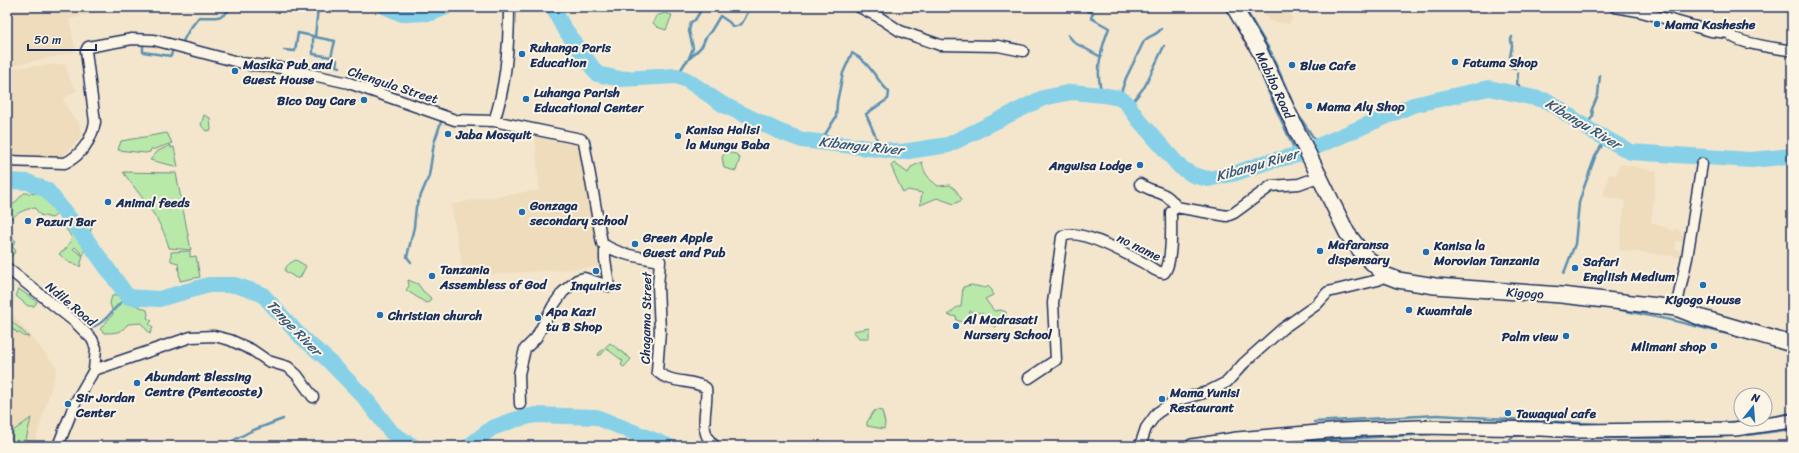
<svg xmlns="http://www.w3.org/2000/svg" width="1799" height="453" font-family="Sriracha,sans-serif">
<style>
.built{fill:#eedcbc}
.green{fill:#b8e9a9;stroke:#6a8c84}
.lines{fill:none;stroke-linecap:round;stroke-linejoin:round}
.stream{stroke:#5c90b1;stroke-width:2.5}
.river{stroke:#87d1e8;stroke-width:16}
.minor-casing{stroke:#1b2f5e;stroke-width:13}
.tertiary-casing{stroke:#1b2f5e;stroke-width:16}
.secondary-casing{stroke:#1b2f5e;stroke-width:18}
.minor{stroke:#fcf5e5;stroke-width:10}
.tertiary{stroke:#fcf5e5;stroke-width:13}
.secondary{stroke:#fcf5e5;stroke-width:15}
.poi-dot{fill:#1f6fb2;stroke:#fcf5e5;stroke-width:1.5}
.labels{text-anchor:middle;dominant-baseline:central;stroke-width:4;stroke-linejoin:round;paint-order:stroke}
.poi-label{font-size:13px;font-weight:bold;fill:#1b2f5e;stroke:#fcf5e5;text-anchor:start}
.street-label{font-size:13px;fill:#1b2f5e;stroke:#fcf5e5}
.water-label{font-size:14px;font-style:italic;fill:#365880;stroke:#fcf5e5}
</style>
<rect width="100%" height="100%" fill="#f4e6cd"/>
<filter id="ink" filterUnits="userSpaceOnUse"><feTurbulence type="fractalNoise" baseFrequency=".025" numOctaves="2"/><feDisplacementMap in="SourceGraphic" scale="8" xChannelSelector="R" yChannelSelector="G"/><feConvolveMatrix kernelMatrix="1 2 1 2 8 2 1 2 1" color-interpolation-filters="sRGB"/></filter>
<g filter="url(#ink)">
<path class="built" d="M7 7H124L69 19 76 52 7 67Z
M1260 7H1281L1293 17 1289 24 1269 21Z
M66 64 70 80 77 90 63 99 72 116 79 122 81 137 60 159 7 155V68Z
M535 137 581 146 601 267 464 276 451 205 472 200 539 190Z
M1620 164 1657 171 1651 222 1674 231 1675 228 1686 236 1684 242 1676 241 1675 248 1683 252 1682 257 1619 250 1625 201 1603 196 1609 174 1616 175Z
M7 311 14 316 57 368 34 446H7Z"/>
<path class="green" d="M665 13 672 15 666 30 657 27 653 23 656 16Z
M204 115 210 118 211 130 206 131 201 125Z
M167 133 172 143 155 149H151L150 152 145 153 118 150 121 141Z
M171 145V148L174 147 178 167 150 160 158 151Z
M726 152 736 154 740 158 736 171 724 168 722 157Z
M922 162C924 174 929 179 938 186L950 185 956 190 962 200 954 204 937 198 920 205 922 193 908 190 903 193 891 166 894 163 908 173 911 167Z
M123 172 176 173 191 250 169 248C162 219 140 196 123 172Z
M24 193 47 194 59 213 52 218 40 215 35 208C23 209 16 214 7 222V211Z
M59 217 61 221H65L76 235 78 234 86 244 83 255 75 247 73 249 83 256 80 267 78 265 70 263 59 254 65 250 72 238Z
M81 217H85L90 224 92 225 90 234 78 221Z
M11 236 16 241 12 246 16 251 7 261V240Z
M190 251V257L196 256 200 277 180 281 178 263 171 261V252Z
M296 260 306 266 300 278H296L285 271C285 266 291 262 296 260Z
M408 280 418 284 423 291 431 298 429 302 426 303 406 290 409 286Z
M971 285 986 288 988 286 992 290 993 295 985 299 994 311 1001 310 1006 312C1006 318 1005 319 999 321L996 327 987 324 983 314 970 311 968 324 956 320 957 317 948 315 957 307H961L963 287Z
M19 289 37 302 34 306H28L16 296Z
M120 294 124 301 131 303 147 310 148 314 147 318 152 321 149 324 153 327 150 334 141 323 128 324C121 333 115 333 104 333L100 329 113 314 110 303 112 296Z
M7 317 29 337 23 336 19 332 17 333 15 330 14 331 7 322Z
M869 328V338H859L853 331Z
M610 343 631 359 624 367 621 365 623 361 607 349 599 356 598 354Z
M877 410 882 411 885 423 884 429 867 426V422L874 411Z
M31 418 26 440 12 442 13 431Z"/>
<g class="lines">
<path class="stream" d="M1079 7 1093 13 1091 18 1109 28C1101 48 1094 74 1103 95
M1244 7 1272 54
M1068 35 1075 43 1101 57
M143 42V52L171 56 173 49H175
M180 43H182L189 30 199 17C209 17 224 20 229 9L290 7
M284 50 295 51 298 33 313 36V54L331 57 335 41 315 37 318 7
M331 57 337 60 336 66 340 67
M1273 57 1297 113 1319 146
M689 58 693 48 689 31 691 22 695 20 703 7
M1525 60 1532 61
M1256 61 1259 71
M242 67 250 71 260 70
M1510 67 1515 68 1517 62 1510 57 1512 46 1511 40 1512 37
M1518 73 1517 84 1519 85V94
M677 76 685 63 702 46 706 37 711 31 720 16 729 22 733 27C741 26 744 21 747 14
M1262 76 1267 88
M1268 91 1297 155
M1119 98 1126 78 1144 41C1149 35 1156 36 1161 29
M1131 108 1134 100 1145 86 1164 46
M1590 130V120L1593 116 1592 109 1598 95 1600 75
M821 141 836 117 837 102 843 73 852 53C870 62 876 80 889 92L888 99 866 114 881 149
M411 262 407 257 414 227 416 207 429 176 434 143 442 119
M1564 273 1575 244 1579 203 1583 190 1595 157 1606 138
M1606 307 1671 320 1748 339
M87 328C106 326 113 306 128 297
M1239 376 1255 360
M1767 418 1792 413
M514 420 515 413
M1314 422 1437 415 1598 424
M1719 423 1744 421
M1748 435 1792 429
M1555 436 1574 438
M1588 438H1654L1727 436
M1509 440 1514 436 1534 435
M1270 443 1431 434
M223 446 251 431 283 419"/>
<path class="river" d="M386 7 402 14 431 13 446 7
M553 7 562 25 597 74 620 79 677 76 687 80 722 104 778 131 802 140 902 152 948 145 1043 98 1072 92 1103 95 1119 98 1126 102 1138 119 1180 167 1193 175 1208 179 1236 173 1267 162 1297 155 1413 105 1489 88 1548 101 1590 130 1631 152 1751 160 1792 156
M7 181 28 182 47 190 86 239 128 297 159 299 209 285H235L262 294 301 337 327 359 364 397 392 433 413 446
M469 446 492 428 514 420 535 415 596 417 668 446"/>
<defs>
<path id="minor" d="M859 7 877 16 900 31 940 45 998 46 1023 51
M1615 7 1638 11 1711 31 1729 33C1735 44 1779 48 1792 51
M494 121C506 86 509 44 509 7
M7 161 65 163C81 156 92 139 95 122L86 51 88 47 132 39 154 40 242 63 281 68 349 83 455 120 494 121 581 139 584 142 602 243C617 255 641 257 660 261L658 286 660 331 657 371C669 384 693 379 706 388 709 407 696 432 715 446
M1140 184C1154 194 1167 190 1176 207
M7 268 75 322 92 339 96 348 94 370 75 403 58 446
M1676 308 1687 258 1702 164
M94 370 191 337 214 336 230 340 252 350 268 361 288 367 297 375 313 397
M1029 378 1056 360 1053 303 1062 237C1076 226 1127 254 1142 262 1150 266 1155 272 1164 273 1173 263 1171 225 1171 212L1176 207 1227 216 1234 213 1271 186 1299 184 1318 177
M520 404 519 374 525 349 536 338 553 306 563 292 577 280 584 278 609 286 605 259V246
M1140 446 1146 428 1157 413 1175 401 1207 392 1227 382 1243 364 1282 329 1316 305 1328 292 1378 280 1385 275"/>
<path id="tertiary" d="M1192 446 1237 439 1342 430 1419 427 1542 429 1579 431 1735 429 1792 421"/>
<path id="secondary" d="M1234 7 1259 50 1296 129 1347 233 1363 254 1385 275 1398 280 1435 286 1561 295 1676 308 1702 318 1792 344"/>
</defs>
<use href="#minor" class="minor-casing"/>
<use href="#tertiary" class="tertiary-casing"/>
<use href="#secondary" class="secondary-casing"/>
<use href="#minor" class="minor"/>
<use href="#tertiary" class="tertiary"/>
<use href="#secondary" class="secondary"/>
</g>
</g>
<g class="poi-dot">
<circle cx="1657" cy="24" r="4"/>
<circle cx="522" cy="54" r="4"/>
<circle cx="1455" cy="62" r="4"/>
<circle cx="1292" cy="65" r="4"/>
<circle cx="235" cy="71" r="4"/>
<circle cx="526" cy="99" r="4"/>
<circle cx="364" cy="100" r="4"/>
<circle cx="1309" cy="106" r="4"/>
<circle cx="448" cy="134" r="4"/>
<circle cx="678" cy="136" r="4"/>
<circle cx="1140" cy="165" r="4"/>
<circle cx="108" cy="202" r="4"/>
<circle cx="522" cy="212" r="4"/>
<circle cx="28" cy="221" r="4"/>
<circle cx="635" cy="244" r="4"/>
<circle cx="1320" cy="251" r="4"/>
<circle cx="1426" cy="252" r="4"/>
<circle cx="1575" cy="268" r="4"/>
<circle cx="596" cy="271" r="4"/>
<circle cx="432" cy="276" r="4"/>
<circle cx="1703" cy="285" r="4"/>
<circle cx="1409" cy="310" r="4"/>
<circle cx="380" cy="315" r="4"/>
<circle cx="538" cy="318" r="4"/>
<circle cx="956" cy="326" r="4"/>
<circle cx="1566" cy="336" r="4"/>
<circle cx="1714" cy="346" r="4"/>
<circle cx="137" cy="383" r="4"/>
<circle cx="1162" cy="399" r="4"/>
<circle cx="68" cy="404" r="4"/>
<circle cx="1508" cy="413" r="4"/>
</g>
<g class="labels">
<g class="poi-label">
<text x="1665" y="24">Mama Kasheshe</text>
<text x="530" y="47">Ruhanga Paris<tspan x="530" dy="15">Education</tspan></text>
<text x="1463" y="62">Fatuma Shop</text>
<text x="243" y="64">Masika Pub and<tspan x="243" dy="15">Guest House</tspan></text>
<text x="1300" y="65">Blue Cafe</text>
<text x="534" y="92">Luhanga Parish<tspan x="534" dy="15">Educational Center</tspan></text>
<text x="356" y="100" text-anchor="end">Bico Day Care</text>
<text x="1317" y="106">Mama Aly Shop</text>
<text x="686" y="129">Kanisa Halisi<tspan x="686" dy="15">la Mungu Baba</tspan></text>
<text x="456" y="134">Jaba Mosquit</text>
<text x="1132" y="165" text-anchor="end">Angwisa Lodge</text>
<text x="116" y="202">Animal feeds</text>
<text x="530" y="205">Gonzaga<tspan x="530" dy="15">secondary school</tspan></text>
<text x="36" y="221">Pazuri Bar</text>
<text x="643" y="237">Green Apple<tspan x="643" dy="15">Guest and Pub</tspan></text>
<text x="1328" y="244">Mafaransa<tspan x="1328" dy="15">dispensary</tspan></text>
<text x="1434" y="245">Kanisa la<tspan x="1434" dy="15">Morovian Tanzania</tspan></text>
<text x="1583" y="261">Safari<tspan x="1583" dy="15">Engliish Medium</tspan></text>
<text x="440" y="269">Tanzania<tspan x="440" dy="15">Assembless of God</tspan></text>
<text x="596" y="285" text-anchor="middle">Inquiries</text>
<text x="1703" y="299" text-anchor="middle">Kigogo House</text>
<text x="1417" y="310">Kwamtale</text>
<text x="546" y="311">Apa Kazi<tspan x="546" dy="15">tu B Shop</tspan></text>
<text x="388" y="315">Christian church</text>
<text x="964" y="319">Al Madrasati<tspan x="964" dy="15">Nursery School</tspan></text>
<text x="1558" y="336" text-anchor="end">Palm view</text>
<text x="1706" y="346" text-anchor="end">Mlimani shop</text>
<text x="145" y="376">Abundant Blessing<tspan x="145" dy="15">Centre (Pentecoste)</tspan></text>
<text x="1170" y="392">Mama Yunisi<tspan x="1170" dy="15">Restaurant</tspan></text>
<text x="76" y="397">Sir Jordan<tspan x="76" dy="15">Center</tspan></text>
<text x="1516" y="413">Tawaqual cafe</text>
</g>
<g class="street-label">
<text transform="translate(393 85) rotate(18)">Chengula Street</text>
<text transform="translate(1275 85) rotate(65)">Mabibo Road</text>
<text transform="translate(1139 247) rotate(26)">no name</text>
<text transform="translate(1525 293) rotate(4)">Kigogo</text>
<text transform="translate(71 304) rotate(40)">Ndile Road</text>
<text transform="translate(646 318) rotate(-89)">Chagama Street</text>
</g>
<g class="water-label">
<text transform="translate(1583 124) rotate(31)">Kibangu River</text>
<text transform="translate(861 146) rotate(6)">Kibangu River</text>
<text transform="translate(1257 165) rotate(-16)">Kibangu River</text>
<text transform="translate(294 328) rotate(46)">Tenge River</text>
</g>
</g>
<rect width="1799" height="453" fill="none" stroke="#fcf5e5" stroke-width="24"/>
<rect x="12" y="12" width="1775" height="429" fill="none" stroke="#1b2f5e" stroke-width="1.5" filter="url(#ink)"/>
<g transform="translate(1753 407) rotate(17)"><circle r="19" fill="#fcf5e5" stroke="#a2a6af"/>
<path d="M0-3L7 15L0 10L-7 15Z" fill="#1f6fb2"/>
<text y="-6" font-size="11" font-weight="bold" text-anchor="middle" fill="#1b2f5e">N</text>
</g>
<path d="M28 44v6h68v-6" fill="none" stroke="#1b2f5e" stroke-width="2"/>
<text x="34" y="44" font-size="12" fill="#1b2f5e" stroke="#fcf5e5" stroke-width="3" paint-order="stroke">50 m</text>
</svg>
